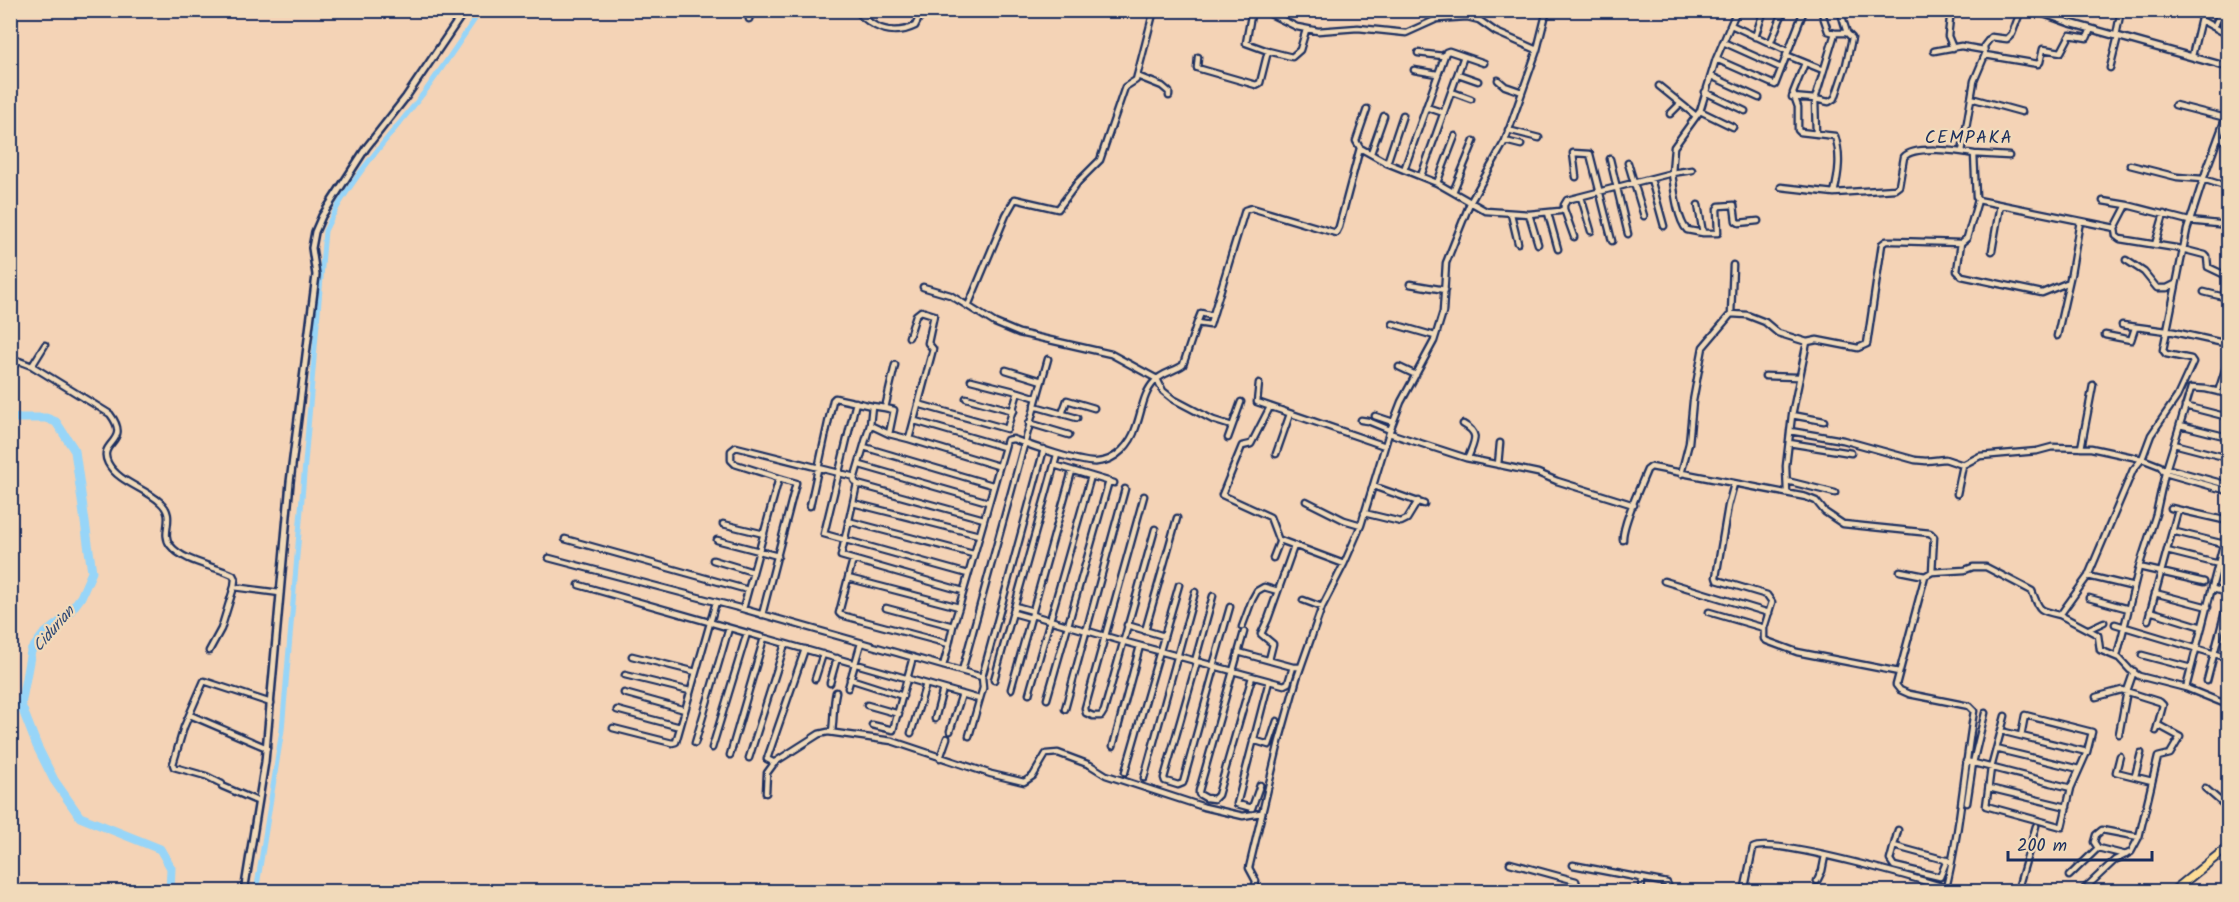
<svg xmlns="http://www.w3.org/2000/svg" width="2239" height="902" font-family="Kalam,sans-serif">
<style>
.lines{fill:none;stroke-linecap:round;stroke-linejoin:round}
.canal{stroke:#97d5f8;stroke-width:5}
.river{stroke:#97d5f8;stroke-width:9}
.minor-casing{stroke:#1b2f5e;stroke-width:9}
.tertiary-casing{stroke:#1b2f5e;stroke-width:10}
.primary-casing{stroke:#1b2f5e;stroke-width:11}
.minor{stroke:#f1daba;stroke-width:4.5}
.tertiary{stroke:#f1daba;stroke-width:5}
.primary{stroke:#fedd96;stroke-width:7}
.labels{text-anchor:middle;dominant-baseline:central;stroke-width:4.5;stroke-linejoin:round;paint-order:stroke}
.water-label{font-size:16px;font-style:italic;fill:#2e4875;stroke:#f1daba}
.quarter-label{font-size:18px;letter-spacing:1.5px;fill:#1b2f5e;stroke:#f1daba}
</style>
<rect width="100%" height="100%" fill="#f4d3b6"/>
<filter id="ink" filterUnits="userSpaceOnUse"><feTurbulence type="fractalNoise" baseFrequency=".0167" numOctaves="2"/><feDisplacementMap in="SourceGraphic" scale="12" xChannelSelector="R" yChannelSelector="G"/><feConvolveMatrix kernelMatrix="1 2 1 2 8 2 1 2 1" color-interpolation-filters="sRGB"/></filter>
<g filter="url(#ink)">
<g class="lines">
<path class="canal" d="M256 892 282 730 325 231C349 178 391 136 426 90 445 64 463 37 481 10"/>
<path class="river" d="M10 418H46L56 422 75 451 92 572 81 597 66 617 43 635 31 651 21 705 37 746 54 780 80 817 160 849 171 868 170 892"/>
<defs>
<path id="minor" d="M856 10C872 28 892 37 915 26L923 10
M1252 10 1246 43 1268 51
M1262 10 1297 27 1318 31 1358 28 1406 33 1437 19 1467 17 1479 20 1496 32 1537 50
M1821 10 1828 31 1835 33H1847L1852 38 1846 65 1835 98 1829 102 1815 99 1835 33
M1840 10 1847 33
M1951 10 1948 36 1953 48
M749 19 752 10
M2201 20 2221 31 2228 21
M1731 25 1787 51
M2214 27 2222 10
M2116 36 2121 10
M1755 37 1764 10
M1723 42 1781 68
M1770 44 1784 10
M1934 51 1961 46 1984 50
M1418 53 1443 56
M1786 55 1823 70
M1985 55 2038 64 2040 62 2043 49 2061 52 2070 35 2087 38 2091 29
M2192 56 2203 10
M1198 57 1197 68 1256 85 1260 83 1268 51 1292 57 1300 50 1306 30
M1716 59 1775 85 1803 13 1802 10
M1805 63 1793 93 1798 107V130L1800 132 1835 136C1841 155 1839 173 1834 193
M2110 68 2118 36
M1414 70 1437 74
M1458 74 1478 81
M1137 76 1162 86 1169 92V96
M1711 76 1759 98
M1498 80 1505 86 1522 92
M1659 86 1696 116
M1452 92 1471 99
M1705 92 1745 111
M1792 97 1815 99 1816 134
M1971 98 2022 112
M2175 105 2226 118
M1426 107 1444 113
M1700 111 1733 127
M2228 111 2206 171 2187 230 2163 350 2166 354 2191 359 2193 362 2177 397 2151 435 2142 459 2160 466 2165 473 2228 491
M1670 114 1680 104
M1508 130 1539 138
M2218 138 2228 141
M1505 141 1521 145
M1360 148 1356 141 1367 109
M1962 152 1974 81 1985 55 1984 46 1991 37 2007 39 2012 34 2021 10
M1371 153 1384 116
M1974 154 2009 156
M1610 159 1628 234
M1387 163 1403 115
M1628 163 1644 216
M2130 165 2177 177 2203 179 2228 187
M1404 170 1446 52 1449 51 1484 63
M1692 170 1672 173C1674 188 1677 220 1687 230L1703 233H1718L1717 209 1719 206 1734 205 1736 221 1739 223 1758 221
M1421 176 1464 56
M1576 177 1573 153 1590 154 1612 241
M1651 179 1664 226
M1437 183 1455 136
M1781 187 1834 193 1895 189 1899 186 1904 157C1914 145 1958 151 1974 154L1976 197 1978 200 1967 238 1961 243 1894 241H1886L1882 244 1867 344 1858 348 1817 340 1807 342 1792 415 1786 466 1787 493
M1453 192 1474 141
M1581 197 1591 231
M1978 200 2115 228 2127 205 2189 221 2228 225
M2103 201 2127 205
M1698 205 1703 233
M1564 209 1574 237
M1548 213 1558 249
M1511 214 1518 243
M1529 214 1538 244
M2115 228 2116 236 2120 239 2182 249 2205 255 2207 257 2208 267 2227 276 2224 296
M1961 243 1957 271 1962 276 2042 293 2067 283
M2155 245 2164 214
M1992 251 2000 205
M2126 260 2144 272 2157 288H2167L2175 284
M1410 284 1445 290
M923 287 950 295 995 323 1019 333 1111 354 1157 379 1163 391 1173 399 1213 420 1232 426
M2204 292 2228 298
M968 306 1006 215 1015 199 1058 209 1078 182 1100 160 1125 87 1136 80 1154 10
M1731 314 1733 265
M1197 323 1201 313 1213 316
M1393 324 1435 336
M2122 325 2174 332 2228 344
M2105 335 2131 340 2135 328
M2057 336 2071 274 2080 221
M895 365 885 408 872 406 870 425 889 434 909 439 933 349 928 343 934 315 921 311 916 315 909 337
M32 366 45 345
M1399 367 1416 375
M10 369 19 361 32 366 110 414C132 443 97 441 108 463 118 482 145 488 160 502 177 517 160 531 170 545 183 562 215 566 233 575L235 579 234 587 280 593
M1006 370 1042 381
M1765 376 1799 377
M1259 383 1257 402 1385 446
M2218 392 2228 361
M966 398 1014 411
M1037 398 1048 359
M856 402 824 534 968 574
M918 404 1007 429 1018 392 971 380
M1034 406 1077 418
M2185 406 2228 417
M1270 407 1251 444 1242 446 1222 495 1270 517 1279 541
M885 408 894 410 889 434
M1062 414 1067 400 1094 408
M1792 415 1824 421
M1375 416 1393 422
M1361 420 1368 421 1390 430
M915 421 1004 447
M1029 423 1069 435
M1463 424C1481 434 1474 441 1468 458
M2180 425 2228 437
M1790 431 1843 440 1915 460 1926 461 1945 459 1963 465 1980 456 2037 451 2052 447 2091 448 2142 459
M1389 433 1466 458 1538 473 1557 481 1634 505
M1228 438 1241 402
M909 439 998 466
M1789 443 1851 453
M2174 444 2191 388 2206 389 2228 394
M864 447 992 485
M2081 448 2093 385
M1276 454 1290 414
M2224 457 2228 441
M2142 459 2133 470 2088 576 2060 615 2098 635 2100 650 2119 658 2130 670 2139 676 2186 688 2228 705
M860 465 988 502
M1054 465 1114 483
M1498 465 1500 443
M2166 468 2228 485
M1681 474 1689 443 1693 401 1703 347 1731 314 1747 315 1765 322 1778 333 1807 342
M779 478 735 464 731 460V451L736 447 855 477
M1787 481 1835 493
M857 484 854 480 870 425
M1373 486 1424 504
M1957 494 1963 465
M1144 496 1085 708 1086 713 1093 716H1101L1104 711 1155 529
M1306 501 1344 520 1361 525
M853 503 979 535
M810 506 833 400 835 398 872 406
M2171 508 2228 521
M1364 513 1401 522 1407 519 1418 501
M848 521 973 554
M723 524 764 534
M2172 531 2224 544
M565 539 748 590
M717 540 778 556
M1623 540C1622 525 1640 487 1647 470L1651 467 1806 497 1816 501 1825 512 1843 524 1930 533 1934 537 1932 572 1925 576 1896 685 1900 690 1909 694 1969 706 1974 711C1964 771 1960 833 1945 892
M2167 551 2219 564
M549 558 743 609 982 677
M1273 558 1280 540 1344 564
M713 560 753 572
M853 560 848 578 959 607 1007 440 1013 439C1029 445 1082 464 1097 462 1116 461 1131 444 1136 427 1142 411 1143 393 1155 381 1162 373 1175 371 1183 365L1197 323 1210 325 1245 210 1252 208 1336 233 1339 227 1360 148 1387 163 1437 183 1486 211 1529 214 1560 211 1564 209V205L1567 200 1672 173 1674 147 1700 111 1716 59 1737 10
M2139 567 2156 514 2165 473 2174 444 2228 458
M1900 571 1925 576
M1932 572 1965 570 1973 567H1986L2032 591C2040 611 2038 610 2060 615
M2088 576 2134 587
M848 578 839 613 841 615 949 644 953 626
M1664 581 1769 613
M579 585 979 699
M2213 589 2228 593
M963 591 841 556 857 484 984 519
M2155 593 2208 607
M2089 598 2129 609
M1303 600 1322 607
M1015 606 1033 611
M886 608 953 626 959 607
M743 609 779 478 796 483 762 615
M2150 611 2202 627
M1709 612 1764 628 1772 602 1767 595 1717 580 1716 577 1728 506 1734 484
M1013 613 1031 618
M1032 615 1122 641 1284 685 1288 683 1293 667H1301
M2148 620 2178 510
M2115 624 2228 658
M1127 625 1164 636
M1242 627 1252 600 1257 591 1264 587 1278 591
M1764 628V639L1767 641 1797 652 1899 672
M2089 629 2104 622
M1145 631 1177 518
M1244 632 1199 791V794L1206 798 1214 799 1218 795 1252 677
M209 651 221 629 234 587
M1238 652 1293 667
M2142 655 2191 668
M632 656 696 672
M2117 656 2139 567 2204 582
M1269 660 1273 644 1261 634 1268 619 1294 546
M1195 661 1213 596
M1197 662 1164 778 1165 781 1178 785 1183 783 1215 667
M943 666 949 644
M1213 666 1230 607
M962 671 1037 398 1018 392
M625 675 690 691
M815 679 823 654
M850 679 903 696
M994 680 1057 455
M2207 681 2228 600
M830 683 837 658
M848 688 861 643
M2186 688 2228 526
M1011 689 1072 471
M624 693 685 710
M1029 694 1091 476
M2096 697 2122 690 2160 702 2163 705 2156 731
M1047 699 1109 481
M867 705 899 714
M1065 709 1125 489
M617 710 680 727
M190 715 267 748
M2005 716 1991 768 1986 806 2062 827 2071 788 2087 752 2092 732 2025 715 2021 736 2087 752
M935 719 943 689
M872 725 893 730 913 657
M613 728 672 743 676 742 716 602
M950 731 962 694
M2001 731 2021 736
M832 732C834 718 833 705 836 692
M911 733 926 684
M2119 734 2127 691 2134 671
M969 736 983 688 982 677 1044 449
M1253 740 1269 745 1277 721
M695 743 729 628
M1113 746 1140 646
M712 748 747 633
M1996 749 2079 769
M730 755 764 638
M2120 756 2116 772 2152 781
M749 758 785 644
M940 758 947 738
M1966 761 2071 788
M775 763 767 759 805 649
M1125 772 1179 585
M2135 776 2141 753
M1144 778 1195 592
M1260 785 1252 808 1237 804 1269 681
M1989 788 2067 807
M2205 788 2228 808
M766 793 767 773 775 762 819 734 828 732 892 741 991 774 1024 782 1033 776 1046 754 1058 753 1090 765 1106 775 1204 807 1243 816 1261 813
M257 801 222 786V784L206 776 174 767 173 764 184 727 204 681 271 703
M1967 803 1973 763 1985 713
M1898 830 1890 860 1894 866 1940 877 1947 860
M1894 846 1949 861
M2126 855 2098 848 2094 842 2096 835 2102 830 2139 837
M1510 863 1576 881 1577 885 1576 892
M1573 865 1667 883 1671 892
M2069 876 2098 848
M1817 881 1822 871 1825 856
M2183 883 2192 892
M2019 886 2036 890
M1254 892 1256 881 1249 868 1279 742 1297 678 1322 607 1344 564 1361 525 1389 433 1401 402 1434 341 1443 312 1446 263 1470 203 1505 141 1537 50 1547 10
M1641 892 1642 879
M1744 892 1753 848C1773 836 1929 882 1959 892
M2017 892 2036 826
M2081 892 2115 860 2131 852 2139 837 2158 757 2170 754 2180 737 2158 725"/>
<path id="tertiary" d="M2034 10 2070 23 2228 67
M244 892 265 762 290 482 316 275 312 248 315 232 322 216 366 148 406 97 465 10"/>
<path id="primary" d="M2172 892 2228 847"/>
</defs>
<use href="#minor" class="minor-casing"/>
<use href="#tertiary" class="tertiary-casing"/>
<use href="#primary" class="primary-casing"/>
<use href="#minor" class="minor"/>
<use href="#tertiary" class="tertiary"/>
<use href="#primary" class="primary"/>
</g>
</g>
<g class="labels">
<g class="water-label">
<text transform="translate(54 629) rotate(-49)">Cidurian</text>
</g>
<g class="quarter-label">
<text x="1969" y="138">CEMPAKA</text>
</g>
</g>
<rect width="2239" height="902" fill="none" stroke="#f1daba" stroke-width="36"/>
<rect x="18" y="18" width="2203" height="866" fill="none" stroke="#1b2f5e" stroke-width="2" filter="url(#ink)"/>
<path d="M2008 851v9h144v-9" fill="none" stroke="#1b2f5e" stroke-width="3"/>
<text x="2017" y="851" font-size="18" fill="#1b2f5e" stroke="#f1daba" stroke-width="4.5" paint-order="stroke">200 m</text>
</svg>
